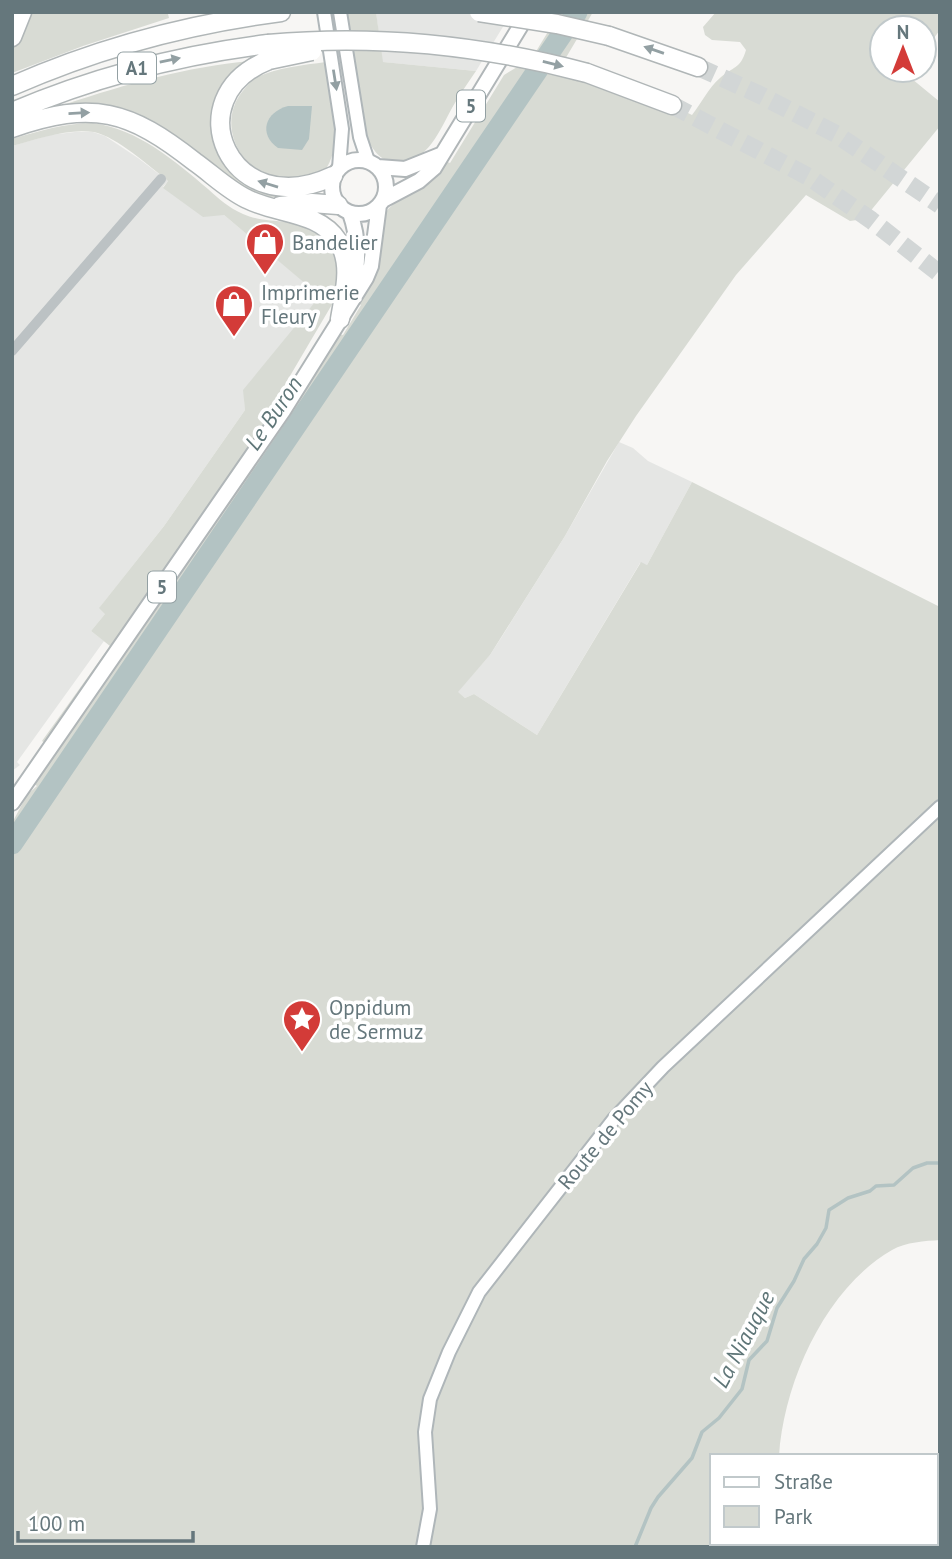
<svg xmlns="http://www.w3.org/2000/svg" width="952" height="1559" font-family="'PT Sans',sans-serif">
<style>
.built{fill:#e5e6e4}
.green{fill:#d8dbd4}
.water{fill:#b3c3c3}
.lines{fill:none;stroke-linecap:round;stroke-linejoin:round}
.stream{stroke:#b3c3c3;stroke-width:3.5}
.river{stroke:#b3c3c3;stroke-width:21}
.highway-tunnel{stroke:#d2d6d6;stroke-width:18;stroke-dasharray:18 9;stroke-linecap:butt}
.secondary-casing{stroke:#afb6b9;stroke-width:16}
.primary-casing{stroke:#b0b6b8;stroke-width:18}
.highway-casing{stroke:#b0b6b7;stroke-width:21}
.street{stroke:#bcc2c4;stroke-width:10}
.secondary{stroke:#fff;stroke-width:12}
.primary{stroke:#fff;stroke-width:14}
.highway{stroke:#fff;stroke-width:18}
.highway-bridge-casing{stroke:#b0b6b7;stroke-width:21;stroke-linecap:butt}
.highway-bridge{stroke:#fff;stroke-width:18}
.oneway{fill:#93a0a3}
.labels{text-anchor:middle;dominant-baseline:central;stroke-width:7;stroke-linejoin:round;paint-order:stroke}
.shield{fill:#fff;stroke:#93a0a3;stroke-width:2}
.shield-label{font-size:19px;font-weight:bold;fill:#65777c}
.poi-label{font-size:21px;fill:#65777c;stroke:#fff;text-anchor:start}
.street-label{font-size:21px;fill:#65777c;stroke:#fff}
.water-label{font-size:23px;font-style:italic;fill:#5f7678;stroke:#fff}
</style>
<rect width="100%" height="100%" fill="#f7f6f4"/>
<path class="built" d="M376 12H512L476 71 382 62Z
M75 132H93L105 136 138 158 168 181 163 187 224 215 321 296 244 390 245 410 164 526 100 607 106 613 91 631 104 641 17 762 20 765 12 771V146L50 135Z
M619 442 633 448 648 461 692 482 647 565 640 563 537 735 474 694 465 698 457 692 490 655 501 638 565 536Z"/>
<path class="green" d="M26 12H140L168 14 169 18 83 46 12 73V45Z
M344 12H376L383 62 476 71C468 83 459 95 452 108 440 130 426 166 395 162 380 161 373 150 367 138Z
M560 12H593L561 66 672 105 692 115C701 104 709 87 720 78 733 66 740 70 746 50L740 42 712 40 705 35 703 27 716 12H940V30L924 51V28H882V70H909L906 74 940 102V126L864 219 850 221 806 195 736 275 636 416 607 461 565 536 490 655 458 692 465 698 474 694 537 735 641 562 647 565 692 482 940 607V1240C925 1241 906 1242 892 1250 826 1288 784 1381 779 1456H712V1543H771L766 1547H12V823L27 795 37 786 34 784 251 469 339 334 343 335 361 305 358 303 384 215 389 208 445 161 450 163 504 75 532 58Z
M250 61V64L238 71 223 159C239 183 260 192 287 196V199L262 196 239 185 164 129 140 116 67 108 66 104C127 84 186 67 250 61Z
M326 62C331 97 346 141 324 172 305 177 284 182 265 174 234 160 220 120 242 92 246 87 252 79 257 77 277 68 303 65 326 62Z
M93 123C138 129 175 161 208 189 219 199 229 208 243 214 267 225 297 218 316 228 324 233 332 245 339 251L337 296 287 381 268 423 45 743 42 741 110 646 91 631 105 614 99 608 164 526 245 410 243 390 320 296 224 215 203 217 163 188 168 181C149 166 117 137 94 132 67 128 38 139 12 146V139C39 131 65 123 93 123Z"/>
<path class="water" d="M288 106H312L309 139 302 150 278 148C258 134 265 112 288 106Z"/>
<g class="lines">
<path class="stream" d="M635 1547 651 1508 658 1497 692 1458 702 1432 719 1418 742 1389 749 1360 767 1341 777 1308 794 1281 804 1259 817 1244 826 1228 829 1210 848 1198 870 1191 876 1186 894 1185 913 1168 927 1163H940"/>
<path class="river" d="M12 844 577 12"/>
<path class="highway-tunnel" d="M698 67 758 94 836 134 940 205
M672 105 809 177 871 220 940 274"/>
<defs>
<path id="secondary" d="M324 12 342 129 339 168
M340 12 360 137 368 161
M423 1547 430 1509 425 1432 430 1399 449 1352 479 1292 614 1119 663 1067 940 807"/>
<path id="primary" d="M332 187a27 27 0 1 1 54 0a27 27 0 1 1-54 0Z
M378 167 405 169 440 155
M383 200 419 181 434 168 529 12
M350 213C360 241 358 264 353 293
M12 803 283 411 366 278 371 266 379 205"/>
<path id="highway" d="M609 36 698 67
M12 37 22 12
M269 60C174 97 230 225 333 176
M587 73 672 105
M12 86C98 48 188 24 281 12
M12 112C94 77 179 55 268 44
M12 128C93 100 129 110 195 162 212 174 228 190 247 199 276 214 319 211 338 241 353 264 344 294 340 319
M280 206 312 203 338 205"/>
</defs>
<use href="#secondary" class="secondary-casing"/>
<use href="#primary" class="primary-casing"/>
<use href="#highway" class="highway-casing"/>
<path class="street" d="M12 351 161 179"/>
<use href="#secondary" class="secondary"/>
<use href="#primary" class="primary"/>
<use href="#highway" class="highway"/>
<defs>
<path id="highway-bridge" d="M479 12 557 24 609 36
M268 44C376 34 482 45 587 73
M269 60 312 51"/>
</defs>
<use href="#highway-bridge" class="highway-bridge-casing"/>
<use href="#highway-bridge" class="highway-bridge"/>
</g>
<defs><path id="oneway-solid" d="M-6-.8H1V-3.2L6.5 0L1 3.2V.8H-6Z" transform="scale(1.75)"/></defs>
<g class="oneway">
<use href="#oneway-solid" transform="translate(654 50) rotate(-161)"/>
<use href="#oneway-solid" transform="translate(170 60) rotate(-12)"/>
<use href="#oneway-solid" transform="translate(553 64) rotate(14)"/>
<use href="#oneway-solid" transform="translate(335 80) rotate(81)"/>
<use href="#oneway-solid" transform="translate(79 113) rotate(-3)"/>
<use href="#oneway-solid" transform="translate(268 184) rotate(-163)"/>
</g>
<defs>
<symbol id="shop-pin" viewBox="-11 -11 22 30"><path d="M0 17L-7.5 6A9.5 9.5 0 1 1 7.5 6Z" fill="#d33b38" stroke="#fff"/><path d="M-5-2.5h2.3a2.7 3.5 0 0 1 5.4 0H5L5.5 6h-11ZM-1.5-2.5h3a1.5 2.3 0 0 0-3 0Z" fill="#fff"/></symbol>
<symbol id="sight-pin" viewBox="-11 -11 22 30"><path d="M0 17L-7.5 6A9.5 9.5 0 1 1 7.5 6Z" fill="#d33b38" stroke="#fff"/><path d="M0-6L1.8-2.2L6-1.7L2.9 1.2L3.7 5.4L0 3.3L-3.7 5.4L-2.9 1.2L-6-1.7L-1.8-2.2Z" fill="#fff"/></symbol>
</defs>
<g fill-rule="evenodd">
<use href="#shop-pin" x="243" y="220" width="44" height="60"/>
<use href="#shop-pin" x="212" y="282" width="44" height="60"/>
<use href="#sight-pin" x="280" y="997" width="44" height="60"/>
</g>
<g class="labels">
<g class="shield">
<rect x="118" y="52.5" width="38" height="31" rx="5"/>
<rect x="457" y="90.5" width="28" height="31" rx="5"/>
<rect x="148" y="571.5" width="28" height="31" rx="5"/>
</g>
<g class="shield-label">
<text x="137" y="68">A1</text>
<text x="471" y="106">5</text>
<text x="162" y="587">5</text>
</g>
<g class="poi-label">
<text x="292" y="242">Bandelier</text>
<text x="261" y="292">Imprimerie<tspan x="261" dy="24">Fleury</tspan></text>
<text x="329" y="1007">Oppidum<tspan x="329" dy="24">de Sermuz</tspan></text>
</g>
<g class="street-label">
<text transform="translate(605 1135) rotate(-50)">Route de Pomy</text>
</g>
<g class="water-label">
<text transform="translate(273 413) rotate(-56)">Le Buron</text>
<text transform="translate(743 1339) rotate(-62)">La Niauque</text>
</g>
</g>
<rect width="952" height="1559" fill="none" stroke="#65777c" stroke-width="28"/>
<rect x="710" y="1454" width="228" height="91" fill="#ffffff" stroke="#c1c9cb" stroke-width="2"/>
<rect x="724" y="1477" width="35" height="10" fill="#ffffff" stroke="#c1c9cb" stroke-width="2"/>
<text x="774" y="1489" font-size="21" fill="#65777c">Straße</text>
<rect x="724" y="1506" width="35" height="21" fill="#d8dbd4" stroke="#c1c9cb" stroke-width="2"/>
<text x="774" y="1524" font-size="21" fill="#65777c">Park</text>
<g transform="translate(903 49)"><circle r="33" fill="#ffffff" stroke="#c1c9cb" stroke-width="2"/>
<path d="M0-5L12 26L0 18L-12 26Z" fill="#d33b38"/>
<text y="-10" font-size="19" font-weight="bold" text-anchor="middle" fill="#65777c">N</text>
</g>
<path d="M18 1531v10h175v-10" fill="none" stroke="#65777c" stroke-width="3.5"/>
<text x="28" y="1531" font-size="21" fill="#65777c" stroke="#ffffff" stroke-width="5" paint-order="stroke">100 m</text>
</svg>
